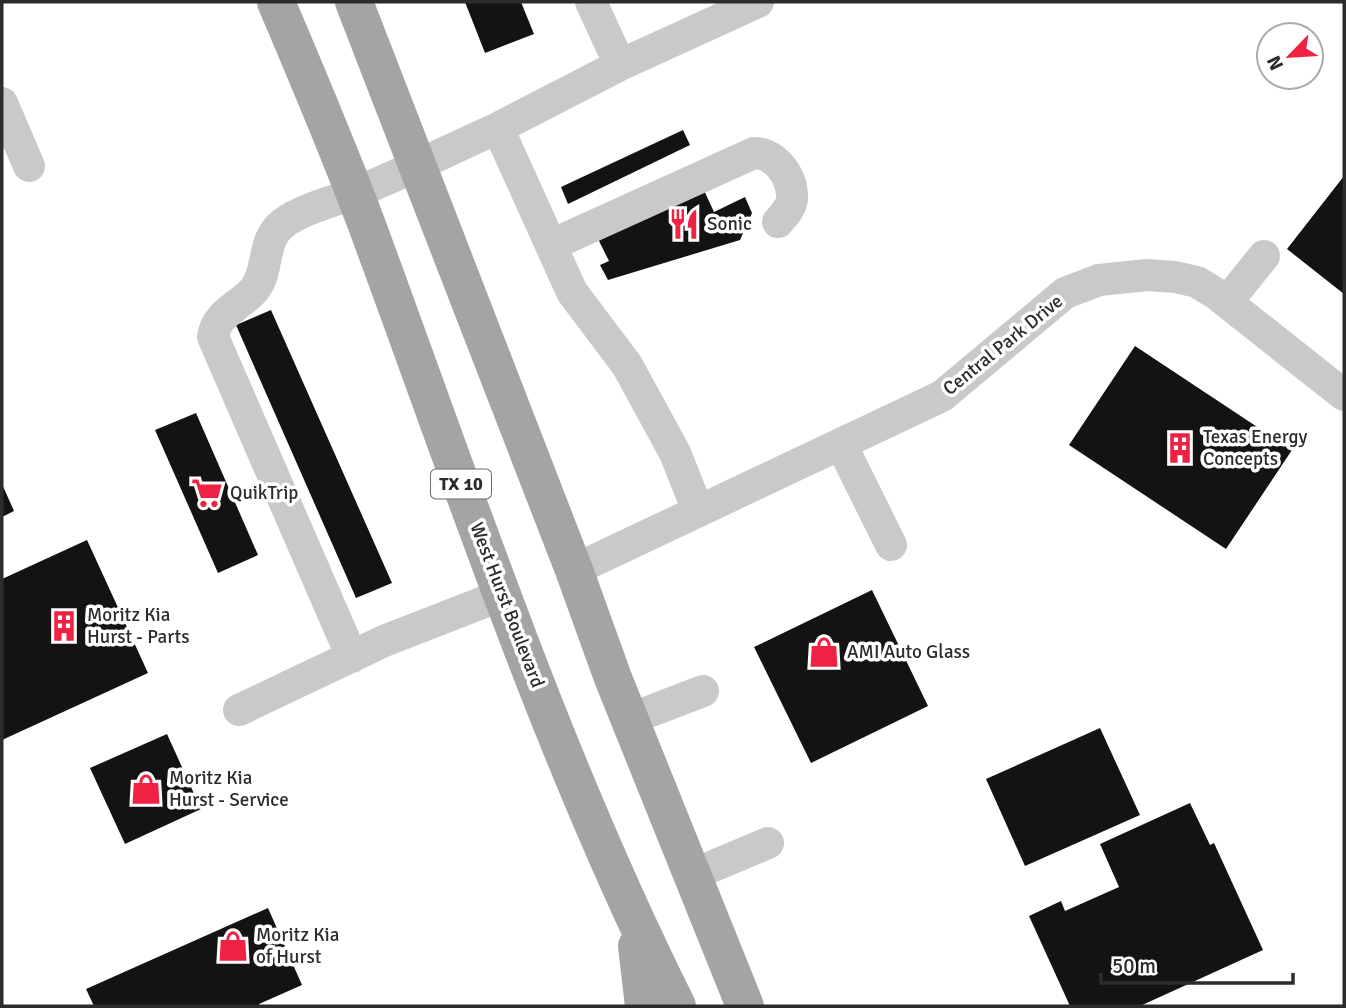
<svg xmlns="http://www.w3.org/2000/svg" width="1346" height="1008" font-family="Signika,sans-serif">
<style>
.building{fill:#131313}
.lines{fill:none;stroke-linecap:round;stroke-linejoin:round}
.minor{stroke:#c9c9c9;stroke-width:32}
.major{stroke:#a4a4a4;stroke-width:38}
.labels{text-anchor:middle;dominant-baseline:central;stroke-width:7;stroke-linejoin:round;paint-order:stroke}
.shield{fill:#fff;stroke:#6b6b6b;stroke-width:2}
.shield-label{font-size:18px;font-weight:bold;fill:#2c2c2c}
.poi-label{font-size:19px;fill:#2c2c2c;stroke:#fff;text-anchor:start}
.street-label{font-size:19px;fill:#2c2c2c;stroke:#fff}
</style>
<rect width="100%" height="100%" fill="#fff"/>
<path class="building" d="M465 2H521L534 34 485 53Z
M683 130 690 145 568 204 561 187Z
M1344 176V294L1287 249Z
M702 186 714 212 745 197 752 213 740 240 608 280 600 265 609 261 596 235Z
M271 310 392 583 356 598 236 325Z
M1135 346 1292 450 1226 549 1069 445Z
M196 413 258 555 218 573 155 430Z
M2 484 14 511 2 517Z
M87 540 148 673 2 740V579Z
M872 590 928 706 811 763 754 647Z
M1100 728 1140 815 1025 866 986 779Z
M167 734 201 809 125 844 90 768Z
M1190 803 1210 845 1214 843 1263 950 1140 1006H1070L1029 916 1061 901 1065 911 1119 887 1100 844Z
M268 908 302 985 259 1004 260 1006H94L86 989Z"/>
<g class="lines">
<path class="minor" d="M591 2 620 65
M2 103 29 166
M498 128 620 65 758 2
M551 245 754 153C775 153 793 176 792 199 791 208 784 215 778 222
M1227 302 1264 256
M841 444 891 545
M574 570 942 396 1065 293 1099 280 1147 275 1175 277 1197 282 1215 293 1344 395
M352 657 213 337C216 313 239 307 254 290 269 272 262 244 279 227 296 210 334 202 357 192 405 172 451 149 498 128L572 292 627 365 675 453 698 511
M239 710 384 641 502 595
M630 719 703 691
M692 875 768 843"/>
<path class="major" d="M276 2C309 80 343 159 372 239 467 497 554 760 677 1006
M354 2 574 570 613 678 745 1006
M637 946 644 1006"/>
</g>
<defs>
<symbol id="restaurant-bare" viewBox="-9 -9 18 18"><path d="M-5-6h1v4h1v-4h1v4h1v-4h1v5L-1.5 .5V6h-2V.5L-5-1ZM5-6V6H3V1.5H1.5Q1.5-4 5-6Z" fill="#ef2244" stroke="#fff" stroke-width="2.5" paint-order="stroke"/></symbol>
<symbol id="building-bare" viewBox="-9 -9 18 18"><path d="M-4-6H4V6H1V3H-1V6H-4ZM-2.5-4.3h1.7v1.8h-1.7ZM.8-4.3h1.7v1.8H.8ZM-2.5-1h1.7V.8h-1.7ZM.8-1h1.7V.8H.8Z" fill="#ef2244" stroke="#fff" stroke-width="2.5" paint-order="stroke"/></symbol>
<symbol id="supermarket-bare" viewBox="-9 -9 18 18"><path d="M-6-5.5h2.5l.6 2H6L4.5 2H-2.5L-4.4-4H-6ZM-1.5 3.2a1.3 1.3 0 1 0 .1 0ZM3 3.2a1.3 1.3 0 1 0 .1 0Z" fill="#ef2244" stroke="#fff" stroke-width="2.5" paint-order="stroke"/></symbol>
<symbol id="shop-bare" viewBox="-9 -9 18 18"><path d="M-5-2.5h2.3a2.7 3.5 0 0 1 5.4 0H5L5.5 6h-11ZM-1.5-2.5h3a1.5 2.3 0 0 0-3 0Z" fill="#ef2244" stroke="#fff" stroke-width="2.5" paint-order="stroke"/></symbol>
</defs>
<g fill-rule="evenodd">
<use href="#restaurant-bare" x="662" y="202" width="44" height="44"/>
<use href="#building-bare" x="1158" y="426" width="44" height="44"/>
<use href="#supermarket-bare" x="185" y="471" width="44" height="44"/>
<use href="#building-bare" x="42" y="604" width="44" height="44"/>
<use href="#shop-bare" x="802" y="630" width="44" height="44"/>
<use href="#shop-bare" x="124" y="767" width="44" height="44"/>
<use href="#shop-bare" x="211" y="924" width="44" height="44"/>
</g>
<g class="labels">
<rect class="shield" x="431" y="469.5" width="60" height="29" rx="5"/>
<g class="shield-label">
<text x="461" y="484">TX 10</text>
</g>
<g class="poi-label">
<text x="707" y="224">Sonic</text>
<text x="1203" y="437">Texas Energy<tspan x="1203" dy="22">Concepts</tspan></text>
<text x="230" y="493">QuikTrip</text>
<text x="87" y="615">Moritz Kia<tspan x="87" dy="22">Hurst - Parts</tspan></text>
<text x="847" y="652">AMI Auto Glass</text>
<text x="169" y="778">Moritz Kia<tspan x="169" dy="22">Hurst - Service</tspan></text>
<text x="256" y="935">Moritz Kia<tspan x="256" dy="22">of Hurst</tspan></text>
</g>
<g class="street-label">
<text transform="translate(1003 345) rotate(-39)">Central Park Drive</text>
<text transform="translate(507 605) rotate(69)">West Hurst Boulevard</text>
</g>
</g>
<rect width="1346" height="1008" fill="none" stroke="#2c2c2c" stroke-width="7"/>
<g transform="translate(1290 56) rotate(245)"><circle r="33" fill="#ffffff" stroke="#ababab" stroke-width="2"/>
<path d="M0-5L12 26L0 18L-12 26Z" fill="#ef2244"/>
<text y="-10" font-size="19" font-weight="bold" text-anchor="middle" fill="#2c2c2c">N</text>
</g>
<path d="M1101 973v10h192v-10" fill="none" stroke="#2c2c2c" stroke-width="3.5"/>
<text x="1112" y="973" font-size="21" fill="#2c2c2c" stroke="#ffffff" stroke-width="5" paint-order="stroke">50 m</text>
</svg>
